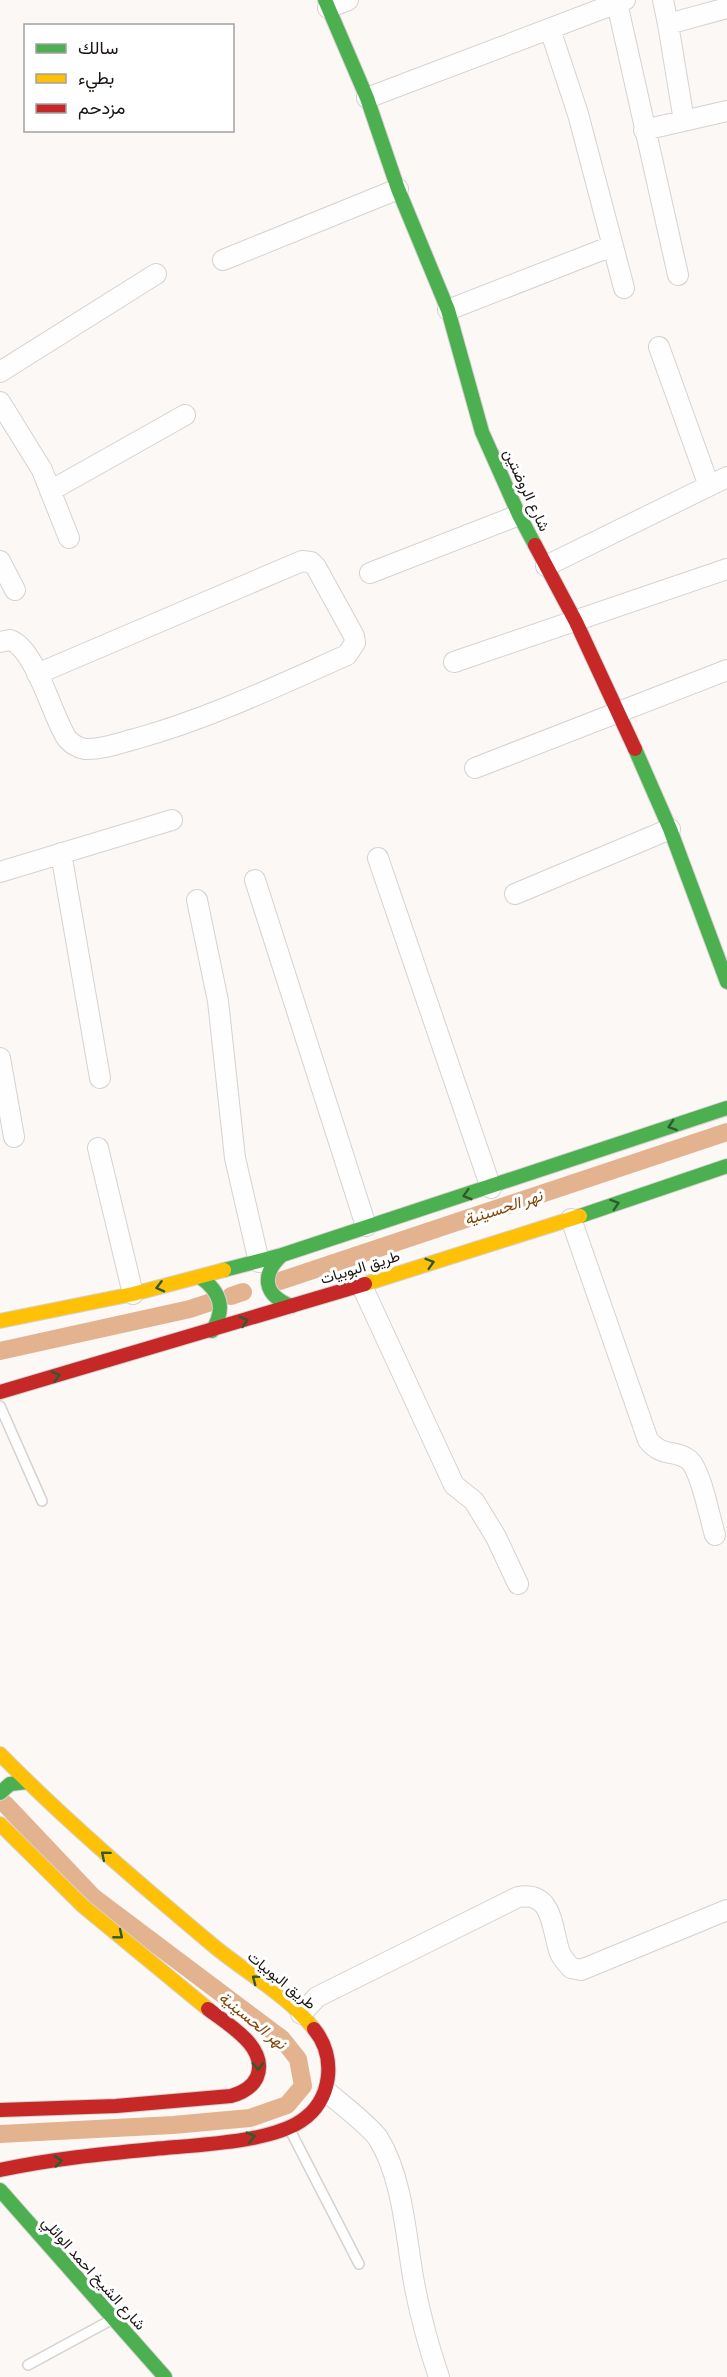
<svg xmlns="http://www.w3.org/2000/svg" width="727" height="2377" font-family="Mulish,Vazirmatn,sans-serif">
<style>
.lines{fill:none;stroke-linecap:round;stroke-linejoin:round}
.canal{stroke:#e3b390;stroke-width:18}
.lane-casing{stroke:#d6d2cf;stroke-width:12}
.street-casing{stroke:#d6d2cf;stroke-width:22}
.fast-casing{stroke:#d6d2cf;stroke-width:16}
.slow-casing{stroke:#d6d2cf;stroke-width:16}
.jam-casing{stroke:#d6d2cf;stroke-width:16}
.lane{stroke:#fefefe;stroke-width:9}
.street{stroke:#fefefe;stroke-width:20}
.fast{stroke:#4caf50;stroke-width:14}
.slow{stroke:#ffc107;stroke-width:14}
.jam{stroke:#c62828;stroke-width:14}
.oneway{stroke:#305a2e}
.labels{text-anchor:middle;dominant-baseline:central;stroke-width:6;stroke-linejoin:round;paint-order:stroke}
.street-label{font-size:15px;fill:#1a1512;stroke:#fff}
.water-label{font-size:16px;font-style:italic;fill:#834507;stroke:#fff}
</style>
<rect width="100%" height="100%" fill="#fbf8f6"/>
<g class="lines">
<path class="canal" d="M280 1281 727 1132
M231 1296 243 1292
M0 1351 190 1309 211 1302
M0 2134 173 2125 250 2118 287 2105 303 2086 298 2059 282 2039 93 1897 5 1804"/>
<defs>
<path id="lane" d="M0 1406 42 1501
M290 2130 359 2264
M28 2365 111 2320"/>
<path id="street" d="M663 0 668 24 727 8
M617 3 678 275
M328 8 348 0
M668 24 684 121
M550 29 578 114 624 288
M367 98 625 0
M644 130 727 111
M223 260 398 189
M448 310 612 246
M659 347 709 486
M0 372 156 274
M0 402 42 470 69 538
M50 491 185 415
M0 561 15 590
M546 566 727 477
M370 573 519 515
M0 642 10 640C35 648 52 715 66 737 70 743 78 748 85 749 101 750 119 743 135 739 208 719 277 686 347 655L355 643 354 636 316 567 311 562 302 561 37 674
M454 662 727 569
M475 768 727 670
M61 853 100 1078
M378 858 491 1188
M0 872 172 820
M255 880 366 1226
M515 894 670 829
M197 900 218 1001 235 1158 259 1262
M0 1058 14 1137
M98 1148 133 1294
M571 1219 648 1440C662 1458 676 1449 689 1460 701 1470 710 1519 715 1535
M361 1284 454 1485 474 1501 496 1537 518 1584
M301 2014 317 1997 518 1897C554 1891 551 1928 560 1953 562 1958 567 1963 571 1968L581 1970 727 1910
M327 2092C340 2103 370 2126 378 2138 404 2179 406 2242 415 2288 421 2318 429 2348 439 2377"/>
<path id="fast" d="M325 0 367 98 398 189 448 310 482 432 519 515 535 545
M635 749 670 829 727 982
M580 1216 727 1166
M282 1255C260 1275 264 1296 292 1306
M224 1270 282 1255 727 1108
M200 1277C221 1292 226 1309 212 1331
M0 1793 10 1784 27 1782
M0 2190 165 2377"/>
<path id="slow" d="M365 1284 580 1216
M0 1321 133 1294 224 1270
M0 1754C68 1823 141 1885 215 1947 248 1974 287 1995 314 2029
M0 1824 83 1906 208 2009"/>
<path id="jam" d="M535 545 576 622 635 749
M0 1392 365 1284
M0 2110 116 2106 231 2096C242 2093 252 2088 257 2077 269 2047 227 2024 208 2009
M0 2170C51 2159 102 2154 154 2149 194 2145 268 2143 301 2121 332 2101 337 2057 314 2029"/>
</defs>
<use href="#lane" class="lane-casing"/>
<use href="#street" class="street-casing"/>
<use href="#fast" class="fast-casing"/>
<use href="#slow" class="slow-casing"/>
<use href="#jam" class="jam-casing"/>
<use href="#lane" class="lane"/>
<use href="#street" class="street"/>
<use href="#fast" class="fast"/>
<use href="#slow" class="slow"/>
<use href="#jam" class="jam"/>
</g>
<defs><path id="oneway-chevron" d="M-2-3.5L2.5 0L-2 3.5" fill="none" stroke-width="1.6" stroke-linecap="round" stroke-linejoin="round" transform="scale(1.5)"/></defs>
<g class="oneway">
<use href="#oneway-chevron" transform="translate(672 1126) rotate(161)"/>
<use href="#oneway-chevron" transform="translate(467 1195) rotate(163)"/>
<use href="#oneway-chevron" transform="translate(615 1204) rotate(-18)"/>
<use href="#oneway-chevron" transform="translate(430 1263) rotate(-17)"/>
<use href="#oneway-chevron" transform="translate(160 1287) rotate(166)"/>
<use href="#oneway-chevron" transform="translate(244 1321) rotate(-17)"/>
<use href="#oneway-chevron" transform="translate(56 1376) rotate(-16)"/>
<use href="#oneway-chevron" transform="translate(105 1855) rotate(-140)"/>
<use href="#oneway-chevron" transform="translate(119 1935) rotate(39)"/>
<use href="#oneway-chevron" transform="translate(256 1979) rotate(-143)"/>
<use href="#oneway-chevron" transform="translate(258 2066) rotate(89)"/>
<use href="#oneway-chevron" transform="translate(251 2137) rotate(-13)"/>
<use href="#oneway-chevron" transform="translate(58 2161) rotate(-7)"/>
</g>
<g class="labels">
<g class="street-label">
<text transform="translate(527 490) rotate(65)">شارع الروضتين</text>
<text transform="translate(360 1267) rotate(-17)">طريق البوبيات</text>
<text transform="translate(282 1980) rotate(39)">طريق البوبيات</text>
<text transform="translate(94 2273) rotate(48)">شارع الشيخ احمد الوائلي</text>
</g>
<g class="water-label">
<text transform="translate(503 1207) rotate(-18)">نهر الحسينية</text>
<text transform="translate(253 2020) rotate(39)">نهر الحسينية</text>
</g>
</g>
<rect x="24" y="24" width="210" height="108" fill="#ffffff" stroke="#a3a1a0" stroke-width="1.5"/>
<rect x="36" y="44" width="30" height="9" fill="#4caf50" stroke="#a3a1a0" stroke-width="1.5"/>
<text x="78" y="54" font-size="18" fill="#1a1512">سالك</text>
<rect x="36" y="74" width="30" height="9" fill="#ffc107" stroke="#a3a1a0" stroke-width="1.5"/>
<text x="78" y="84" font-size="18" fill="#1a1512">بطيء</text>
<rect x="36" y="104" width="30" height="9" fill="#c62828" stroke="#a3a1a0" stroke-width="1.5"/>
<text x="78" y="114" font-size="18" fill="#1a1512">مزدحم</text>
</svg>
